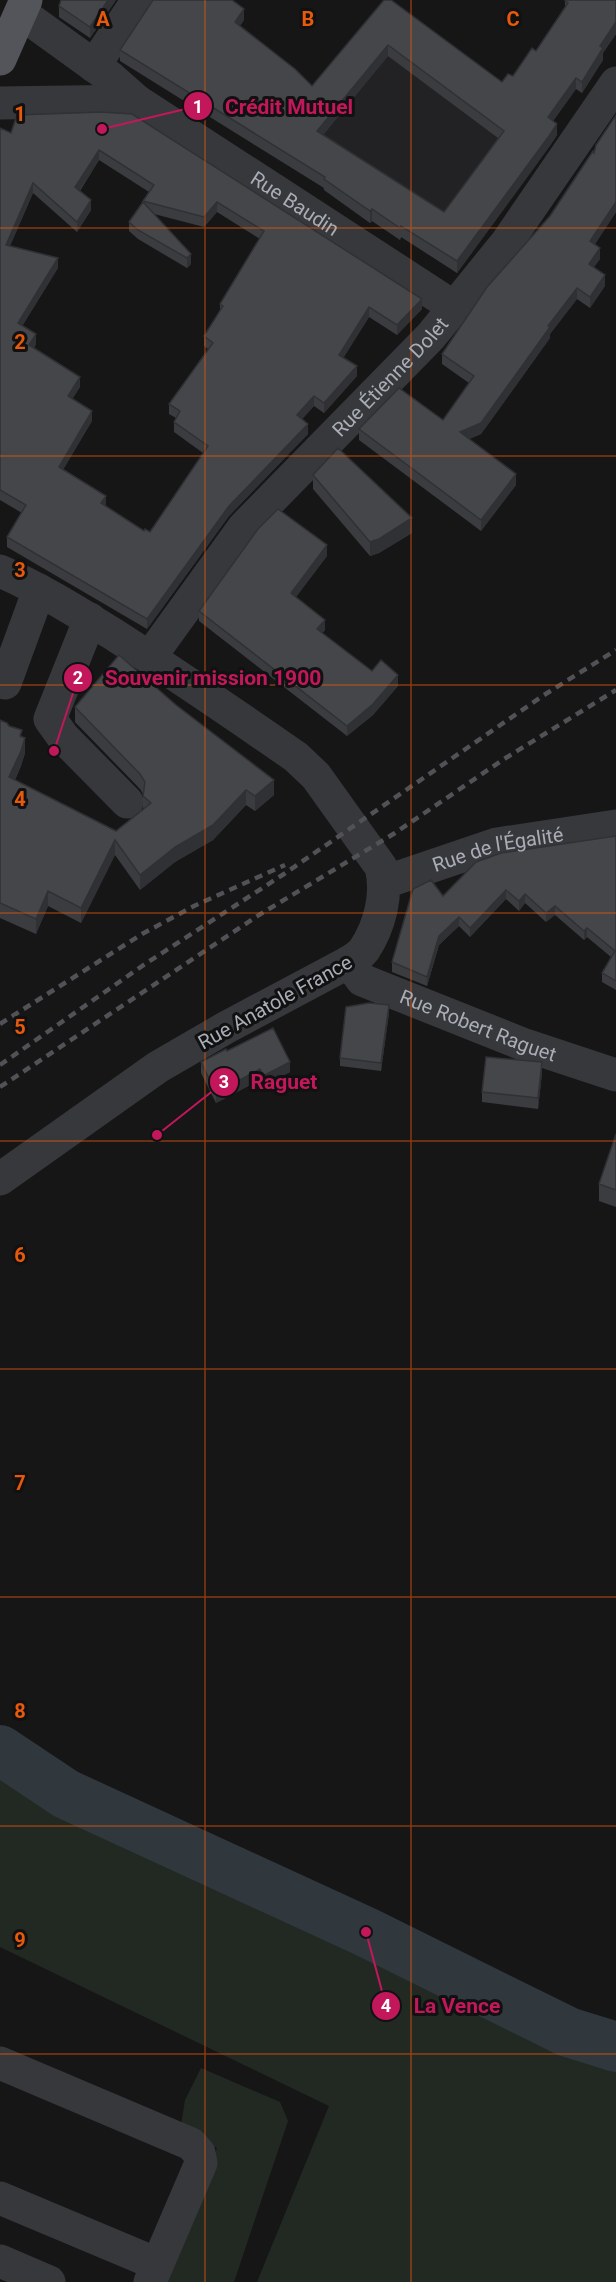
<svg xmlns="http://www.w3.org/2000/svg" width="616" height="2282" font-family="Roboto,sans-serif">
<style>
.built{fill:#222224}
.green{fill:#222923}
.lines{fill:none;stroke-linecap:round;stroke-linejoin:round}
.river{stroke:#30383e;stroke-width:50}
.minor{stroke:#37383c;stroke-width:33}
.major{stroke:#53555a;stroke-width:33}
.rail{stroke:#505256;stroke-width:4.5;stroke-dasharray:8 6;stroke-linecap:butt}
.wall{fill:#3b3c40;fill-rule:evenodd}
.shaded-wall{fill:#303134}
.building{fill:#45464a;stroke:#303134;stroke-width:1.5;fill-rule:evenodd}
.grid{fill:none;stroke:#e8590c;stroke-width:1.5;stroke-opacity:0.55}
.labels{text-anchor:middle;dominant-baseline:central;stroke-width:6;stroke-linejoin:round;paint-order:stroke}
.street-label{font-size:20px;fill:#a9adb6;stroke:#111112}
.grid-label{font-size:20px;text-anchor:middle;font-weight:bold;fill:#e8590c;stroke:#111112;stroke-width:6;stroke-linejoin:round;paint-order:stroke}
.leader{fill:none;stroke:#c2185b;stroke-width:2}
.callout-dot{fill:#c2185b;stroke:#111112;stroke-width:2}
.mark-label{font-size:18px;text-anchor:middle;font-weight:bold;fill:#fff}
.callout-label{font-size:21px;text-anchor:middle;font-weight:bold;fill:#c2185b;stroke:#111112;stroke-width:6;stroke-linejoin:round;paint-order:stroke}
</style>
<rect width="100%" height="100%" fill="#161617"/>
<path class="built" d="M387 8 506 139 538 163 457 273 402 237 400 240 372 221 370 223 324 190 288 128Z"/>
<path class="green" d="M0 1771 526 2037 616 2069V2282H257L329 2106 0 1947Z
M201 2068 280 2102 288 2121 234 2282H158L217 2148 180 2132 185 2100Z"/>
<g class="lines">
<path class="river" d="M0 1750 66 1794 366 1932 568 2032 616 2047"/>
<g class="minor">
<path id="s1" d="M21 13 111 78 137 101 454 307"/>
<path d="M94 66 138 0"/>
<path d="M0 103 137 101"/>
<path d="M0 571C41 589 79 613 116 636 177 675 237 716 296 757L316 776 381 867C388 894 380 926 364 950 360 955 354 959 349 962L227 1027 158 1067 0 1179"/>
<path d="M90 619 50 719 63 737 127 802"/>
<path id="s2" d="M150 657 244 527 431 336 507 242 616 83"/>
<path d="M5 683 39 590"/>
<path id="s3" d="M385 882 497 844 616 826"/>
<path id="s4" d="M349 962 362 980 525 1045 616 1075"/>
<path d="M0 2063 191 2144 199 2153 201 2163 150 2282"/>
<path d="M0 2198 157 2264"/>
<path d="M0 2261 49 2282"/>
</g>
<path class="major" d="M0 59 26 0"/>
<path class="rail" d="M0 1024 142 934 194 906 285 865
M0 1065 145 964 284 874 544 695 616 650
M0 1087 259 915 395 833 504 759 616 690"/>
</g>
<path class="wall" d="M61 0H116L90 38 59 17V6Z
M384 0 502 82 513 76 536 51 565 7V1L616 0V34L603 53V60L582 93 576 89 553 121 557 135 549 147 457 273 401 237 400 240 372 221 370 223 324 190V188L120 61V50L236 3 244 20 240 26 312 86ZM388 56 498 138 444 212 323 135Z
M101 112 422 309 397 335 369 317 343 358 357 376 324 413 314 406 302 419 308 434 229 516 147 629 7 547V537L22 513 0 500V128L11 133ZM99 160 149 192 129 222V231L138 239 187 268 191 264V254L154 214 204 227 217 212 260 239 220 304V312L204 336V346L208 349 169 404V414L176 418 174 422V432L203 453 150 532 144 531 105 506 63 469 92 421 72 399 80 387 34 348 36 344 22 326 58 268 10 246 33 193 77 232 91 210 80 191Z
M616 115V212L595 244 600 259 594 267 605 286 590 308 577 299 550 334V338L481 434 469 439 516 485 481 531 359 440V429L443 420 469 383 442 364V354L550 216 594 153Z
M313 475 412 533 379 553 370 556 313 489Z
M327 556 296 597 325 630 322 633 372 671 398 686 373 715 347 736 199 621V611Z
M75 707 274 795 255 811 246 805 213 840 175 862 140 890 115 855 81 923 48 906 36 934 0 918V720L22 736 25 753 21 766 15 780 116 831 143 809V794L140 789 75 722Z
M616 836V990L602 982V973L611 957 587 937 584 940 555 915 546 922 525 903 519 911 506 899 470 937 459 926 439 945 427 986 392 972V962L443 896Z
M389 1013 381 1071 340 1066V1058Z
M227 1051 290 1072 263 1086 260 1080 216 1103 201 1073V1062Z
M542 1073 538 1109 482 1102V1092Z
M616 1134V1207L599 1201V1184Z"/>
<path class="shaded-wall" d="M108 0H116L90 38V27Z
M244 9V20L235 33V22Z
M616 22V34L603 53V60L582 93V82L600 46Z
M388 45V56L317 142V131Z
M576 78V89L548 128V117Z
M557 124V135L549 147 457 273V261Z
M99 150V160L75 197V187Z
M33 183V193L6 255V245Z
M91 200V210L77 232V222Z
M217 202V212L204 227V217Z
M616 202V212L590 252V241Z
M372 209V221L370 223V211Z
M600 248V259L589 274V264Z
M191 254V264L187 268V258Z
M58 258V268L18 333V323Z
M605 275V286L590 308V297Z
M577 288V299L550 334V338L481 434 460 443V432L548 326Z
M422 299V309L397 335V325Z
M369 307V317L339 365V355Z
M36 334V344L29 355V345Z
M357 366V376L324 413V403Z
M80 377V387L68 406V396Z
M314 396V406L297 425V415Z
M92 411V421L59 477V467Z
M308 424V434L229 516 147 629V619L229 506Z
M516 474V485L481 531V520Z
M106 496V506L101 503Z
M412 518V533L379 553 370 556V542Z
M327 545V556L291 603V593Z
M325 620V630L317 640V629Z
M398 675V686L373 715 347 736V726Z
M25 738V753L21 766 9 792V777Z
M274 780V795L255 811V796Z
M246 790V805L213 840 175 862 140 890V875Z
M115 840V855L81 923V908Z
M506 890V899L470 937V928Z
M48 891V906L36 934V919Z
M525 894V903L519 911V901Z
M555 906V915L546 922V913Z
M459 917V926L439 945 427 986V977L439 936Z
M587 928V937L584 940V931Z
M389 1005V1013L381 1071V1063Z
M290 1062V1072L263 1086V1076Z
M542 1062V1073L538 1109V1098Z
M260 1069V1080L216 1103V1093Z"/>
<path class="building" d="M61 0H108L90 27 59 6Z
M153 0H232L244 9 235 22 295 69 312 86 384 0H391L502 82 508 74 513 76 532 48 536 51 568 3 565 1 566 0H616V22L600 46 603 48 582 82 576 78 548 117 557 124 549 136 457 261 401 226 400 228 372 209 370 211 324 179 325 177 120 50ZM388 45 504 131 444 212 317 131Z
M101 112 132 114 422 299 397 325 369 307 339 355 357 366 324 403 314 396 297 415 308 424 229 506 147 619 7 537 26 505 0 490V128L11 133 17 115ZM99 150 154 185 143 201 204 217 217 202 264 231 220 304 223 306 204 336 213 343 169 404 180 411 174 422 208 446 150 532 145 529 144 531 101 503 106 496 59 467 92 411 68 396 80 377 29 345 36 334 18 323 58 258 6 245 33 183 77 222 91 200 75 187Z
M616 115V202L590 241 600 248 589 264 605 275 590 297 577 288 548 326 550 327 481 423 460 432 516 474 481 520 359 429 399 388 443 420 474 376 442 354 487 287 550 216 593 151 594 153 596 145Z
M143 202 191 254 187 258 138 230 129 222Z
M338 448 412 518 379 539 370 542 313 475Z
M278 509 327 545 291 593 325 620 317 629 372 671 381 660 398 675 373 704 347 726 199 611 258 529Z
M119 655 176 705 274 780 255 796 246 790 213 825 175 847 140 875 115 840 81 908 48 891 36 919 0 903V720L7 723 9 726 22 730 20 736 25 738 21 751 9 777 116 831 151 803 143 796 145 782 140 774 75 707Z
M616 836V981L602 973 615 951 587 928 584 931 555 906 546 913 525 894 519 901 506 890 470 928 459 917 439 936 427 977 392 962 413 889 431 880 443 896 476 862 501 853Z
M369 1003 389 1005 381 1063 340 1058 346 1007Z
M273 1028 290 1062 263 1076 260 1069 216 1093 201 1062 226 1049 227 1051Z
M486 1057 542 1062 538 1098 482 1092Z
M616 1134V1190L599 1184Z"/>
<path class="grid" d="M205 0V2282M411 0V2282M0 228H616M0 456H616M0 685H616M0 913H616M0 1141H616M0 1369H616M0 1597H616M0 1826H616M0 2054H616"/>
<g class="labels">
<g class="street-label">
<text stroke="none"><textPath href="#s1" startOffset="334">Rue Baudin</textPath></text>
<text stroke="none"><textPath href="#s2" startOffset="370">Rue Étienne Dolet</textPath></text>
<text stroke="none"><textPath href="#s3" startOffset="118">Rue de l'Égalité</textPath></text>
<text transform="translate(275 1002) rotate(-29)">Rue Anatole France</text>
<text stroke="none"><textPath href="#s4" startOffset="147">Rue Robert Raguet</textPath></text>
</g>
</g>
<g class="grid-label">
<text x="103" y="26">A</text>
<text x="308" y="26">B</text>
<text x="513" y="26">C</text>
<text x="20" y="121">1</text>
<text x="20" y="349">2</text>
<text x="20" y="577">3</text>
<text x="20" y="806">4</text>
<text x="20" y="1034">5</text>
<text x="20" y="1262">6</text>
<text x="20" y="1490">7</text>
<text x="20" y="1718">8</text>
<text x="20" y="1947">9</text>
</g>
<path class="leader" d="M102 129L198 106M54 751L78 678M157 1135L224 1082M366 1932L386 2006"/>
<g class="callout-dot">
<circle cx="102" cy="129" r="6"/>
<circle cx="54" cy="751" r="6"/>
<circle cx="157" cy="1135" r="6"/>
<circle cx="366" cy="1932" r="6"/>
<circle cx="198" cy="106" r="15"/>
<circle cx="78" cy="678" r="15"/>
<circle cx="224" cy="1082" r="15"/>
<circle cx="386" cy="2006" r="15"/>
</g>
<g class="mark-label">
<text x="198" y="113">1</text>
<text x="78" y="684">2</text>
<text x="224" y="1088">3</text>
<text x="386" y="2012">4</text>
</g>
<g class="callout-label">
<text x="289" y="114">Crédit Mutuel</text>
<text x="213" y="685">Souvenir mission 1900</text>
<text x="284" y="1089">Raguet</text>
<text x="457" y="2013">La Vence</text>
</g>
</svg>
